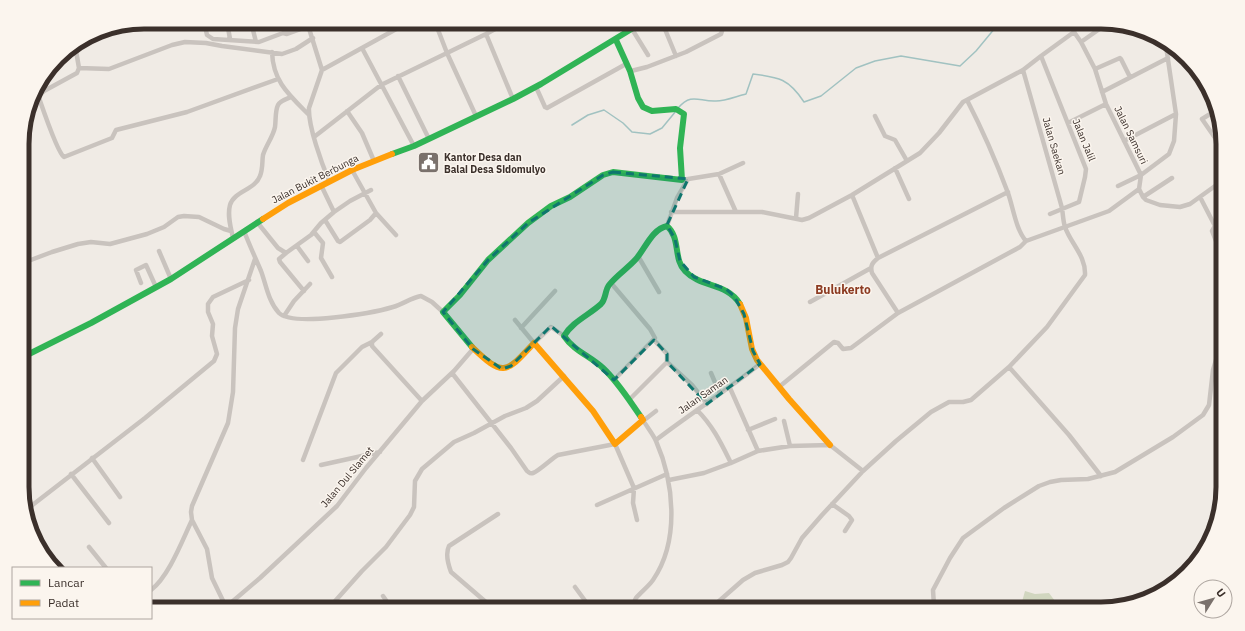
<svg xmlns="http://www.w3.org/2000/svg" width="1245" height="631" font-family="'IBM Plex Sans',sans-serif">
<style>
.green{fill:#d1d6bf}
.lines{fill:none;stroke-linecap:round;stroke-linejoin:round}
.stream{stroke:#a1c2c1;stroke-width:1.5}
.street{stroke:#c9c3be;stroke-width:4.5}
.fast{stroke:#30b455;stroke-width:6}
.slow{stroke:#ff9f0a;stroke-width:6}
.marked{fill:#0f766e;fill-opacity:0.2;stroke:#0f766e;stroke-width:3;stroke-dasharray:8 5;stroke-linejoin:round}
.labels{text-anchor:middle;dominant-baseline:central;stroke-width:3;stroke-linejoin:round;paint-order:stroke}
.street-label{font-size:10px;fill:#3b302b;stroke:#fbf5ee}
.poi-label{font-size:10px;font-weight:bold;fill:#3b302b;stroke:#fbf5ee;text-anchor:start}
.quarter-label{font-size:12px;font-weight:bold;fill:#8c3b22;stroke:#fbf5ee}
.rim{fill:none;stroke:#3b302b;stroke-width:5}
</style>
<rect width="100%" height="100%" fill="#f0ebe5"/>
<path class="green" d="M1025 591 1035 594 1049 593 1061 609H1020Z"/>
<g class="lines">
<path class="stream" d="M678 108C692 92 699 102 716 101 726 101 737 96 746 94L753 74C779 77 789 79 804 102L821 96 856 68 875 61 901 56 960 66 976 51 1000 22
M572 125 588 115 604 110 623 123 632 132 650 134 662 128 676 111"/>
<path class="street" d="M204 22 207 35 213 39 259 42 283 33 287 30 295 27 299 29
M227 22 230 39
M251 22 256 42
M307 22 322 70 309 108C308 126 322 164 329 181
M521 22 523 26
M662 22 676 56
M497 28 505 22
M632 29 648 55
M1074 32 1077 22
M283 33 287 34 309 26
M486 34 513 99
M1081 42 1108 23
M75 45 79 68 109 69 172 45 185 42 206 43 222 46 282 54 296 49 313 38
M362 48 414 146
M272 52C273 81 288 94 308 114
M1041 56 1086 169 1085 177 1079 202 1050 214
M1095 69 1120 58 1121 59 1130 77
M322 70 409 22
M1023 70 1062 208C1063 214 1063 221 1065 227 1071 244 1086 256 1085 275L1047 327 1009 367 1069 435 1101 476
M631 71 647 67 686 52 721 34 722 31 718 22
M398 76 429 139
M536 87 545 107 547 108 626 64
M1102 92 1168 58
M38 95C42 106 57 152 64 157L112 138 116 130 187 112 278 79
M967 100C982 129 996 161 1008 193 1013 207 1016 230 1026 241
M31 102 44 91 77 73 79 68
M347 111 362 133 374 161
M1215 111 1202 119 1222 148
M476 116 447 53 486 34 497 28 493 22
M875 116 885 136 895 140 907 161
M1068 123 1106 104
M314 137 381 85 447 53 435 22
M1124 141 1176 114
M895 168 909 199
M352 170 376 213 396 235
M719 174 743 163
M682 180 719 174 736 212
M321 185 334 212
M1118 186 1141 175 1169 154 1174 141 1176 114 1166 46
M852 195 878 258
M1143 197 1172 178
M1200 197 1215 226
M671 212H762L802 220 809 218 852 195 920 153 939 133 963 102 1023 70 1041 56 1074 32 1081 42 1095 69 1106 104 1141 175 1139 189 1143 197 1146 200 1160 205 1180 207 1190 204 1222 181
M796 218 798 194
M325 220 338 241 340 242 370 220 376 213
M257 222 278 248 286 253
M1222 222 1215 226 1212 231 1222 256
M667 226 677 198 688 179
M244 231C249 244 255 257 261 271 266 284 268 301 279 313 293 327 373 313 393 307 403 304 411 298 421 296L432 302 443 312
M314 232 323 243 321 258 332 277
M233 238C231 228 227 216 230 205 234 191 255 190 260 176 263 169 262 161 263 155 266 145 273 137 275 127 276 120 275 111 278 105 280 101 286 99 291 97
M297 246 308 261
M159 251 171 279
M638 256 659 292
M23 263 52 252 78 244 91 242 110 244 147 234 164 227 178 217 184 216 199 217 224 229 231 231
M141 283 136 270 146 265 156 287
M611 283 650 329 655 338 614 380
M304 291 280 262 279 259 286 253 311 235 321 223 334 212 350 201 371 190
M810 302 871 268
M898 313 872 273C870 266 872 263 878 258L1008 192
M284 316 294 301 310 284
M515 320 534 343 551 327 564 336
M521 328 555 291
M381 334 372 342V346L422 401
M23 337 30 353
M654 340 667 354V362
M452 373 511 448 527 471C530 473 530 474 533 473 539 471 551 459 558 455L615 444 634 488 633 503 637 520
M711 373 720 394
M779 387 834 342 838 343 843 349 851 348 898 313 1020 247 1026 241 1109 211 1139 189
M730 388 758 451
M629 400 667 362 692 385 707 404
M697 410C713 426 721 443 731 463
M643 421 656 411
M784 421 790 446
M748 430 775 419
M656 440C690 414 726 391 760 364
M92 458 120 497
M303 460 336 373 362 347 372 342
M321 465 380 452
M71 474 109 523
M669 480 704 473 731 463 758 451 790 446 830 445 863 471
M832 504 849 516 852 520 845 531
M597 505 667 474
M26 510 145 418 214 361 217 354 212 336 213 324 208 312V304L213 297 249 280
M89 547 106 568
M575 587 586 602 585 605 578 609
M151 590C169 576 182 541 192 520
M383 596 392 609
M226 607 260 578 337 506 366 468 422 401 454 371 473 349
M227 609 212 578 207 549 192 520 191 512 192 506 228 423 233 392 235 328 238 309 255 259
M328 609 362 571 386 547 410 515 414 507 415 481 422 469 454 442 474 433 505 416 526 408 537 401 564 376
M494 609 451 572C448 564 445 554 449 546L498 514
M634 609 635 600 636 598C641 592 648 587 653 580 680 541 674 482 656 441 653 434 647 427 643 420
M710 609 743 580 755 573 782 565 788 562 791 558 802 538 822 515 863 471 896 441 931 412 949 402H963L971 400 1009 367
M932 609 934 606 933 590 950 558 963 538 1004 508 1039 486 1050 482 1061 480 1088 479 1115 472 1173 437 1203 415 1209 405 1213 370 1223 337"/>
<path class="fast" d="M392 154 414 146 513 99 541 84 643 22
M472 347 443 312 460 295 488 260 528 223 551 206 570 197 603 175 613 172 682 180 680 148 684 114 676 109 652 111 643 107 638 98 630 71 616 40
M23 357 91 323 171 279 263 219
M641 417C629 400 618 382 603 368 590 356 574 351 564 336 572 322 589 315 601 304 606 299 605 290 609 285 617 275 628 268 636 259 645 249 652 229 667 226 681 238 673 259 685 271 701 288 726 282 740 304"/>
<path class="slow" d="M263 219 288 203 352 170 392 154
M740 304 746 318 752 349 757 360 789 399 830 445
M472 347C504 378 506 373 534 343L593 411 615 444 643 420 641 417"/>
</g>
<path class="marked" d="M613 172 688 179 667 225 675 239 680 261 694 277 726 289 734 296 744 314 753 351 760 364 707 404 667 362V354L654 340 614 380 551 326 511 366 502 369 473 349 443 312 488 260 528 223 603 175Z"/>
<defs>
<symbol id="civic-square" viewBox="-11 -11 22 22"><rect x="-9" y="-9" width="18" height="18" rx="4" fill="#7a716c" stroke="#fbf5ee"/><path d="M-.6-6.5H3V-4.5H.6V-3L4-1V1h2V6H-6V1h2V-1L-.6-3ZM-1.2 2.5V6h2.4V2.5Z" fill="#fff"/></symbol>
</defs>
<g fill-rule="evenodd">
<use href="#civic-square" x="416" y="150" width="25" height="25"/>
</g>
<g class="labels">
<g class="street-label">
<text transform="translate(1131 135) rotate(64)">Jalan Samsuri</text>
<text transform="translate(1084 140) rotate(68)">Jalan Jalil</text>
<text transform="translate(1054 146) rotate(74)">Jalan Saekan</text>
<text transform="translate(315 179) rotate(-27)">Jalan Bukit Berbunga</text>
<text transform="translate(703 395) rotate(-35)">Jalan Saman</text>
<text transform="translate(347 477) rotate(-50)">Jalan Dul Slamet</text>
</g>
<g class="poi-label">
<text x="444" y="157">Kantor Desa dan<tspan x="444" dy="12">Balai Desa Sidomulyo</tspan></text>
</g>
<g class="quarter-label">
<text x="843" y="289">Bulukerto</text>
</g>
</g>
<path d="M0 0H1245V631H0ZM144 29H1101A115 115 0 0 1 1216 144V487A115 115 0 0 1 1101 602H144A115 115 0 0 1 29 487V144A115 115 0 0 1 144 29Z" fill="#fbf5ee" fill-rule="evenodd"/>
<path class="rim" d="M144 29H1101A115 115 0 0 1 1216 144V487A115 115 0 0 1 1101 602H144A115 115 0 0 1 29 487V144A115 115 0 0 1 144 29Z"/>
<rect x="12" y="567" width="140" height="52" fill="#fbf5ee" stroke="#aea6a0"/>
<rect x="20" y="580" width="20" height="6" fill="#30b455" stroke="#aea6a0"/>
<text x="48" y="587" font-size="12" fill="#3b302b">Lancar</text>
<rect x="20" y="600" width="20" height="6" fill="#ff9f0a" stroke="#aea6a0"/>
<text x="48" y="607" font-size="12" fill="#3b302b">Padat</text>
<g transform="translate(1213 599) rotate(53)"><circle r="19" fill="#fbf5ee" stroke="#aea6a0"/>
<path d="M0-3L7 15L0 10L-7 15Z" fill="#7a716c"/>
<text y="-6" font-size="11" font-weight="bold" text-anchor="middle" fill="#3b302b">U</text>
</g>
</svg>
